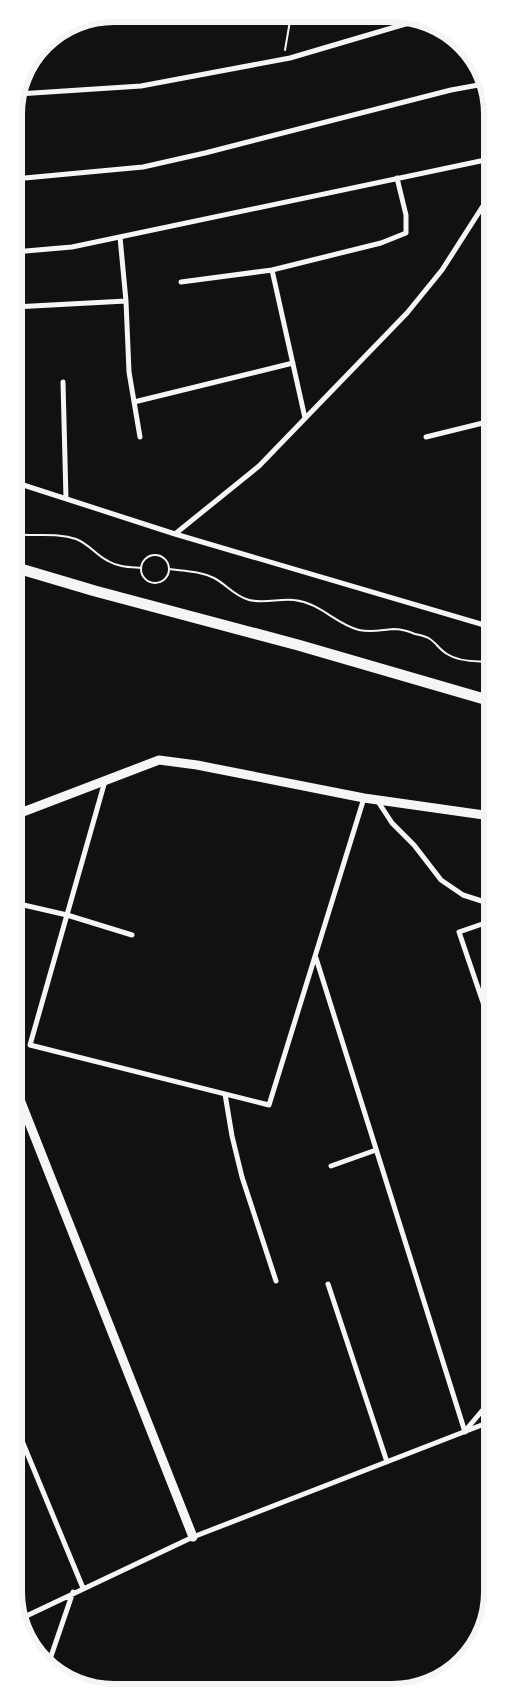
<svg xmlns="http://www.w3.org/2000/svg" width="506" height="1706" font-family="'Fira Sans Condensed',sans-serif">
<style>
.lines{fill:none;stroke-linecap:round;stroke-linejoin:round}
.path{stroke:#f5f5f5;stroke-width:2}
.minor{stroke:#f5f5f5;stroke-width:5}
.tertiary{stroke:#f5f5f5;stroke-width:9}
.primary{stroke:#f5f5f5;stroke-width:11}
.rim{fill:none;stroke:#f5f5f5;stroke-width:6}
</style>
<rect width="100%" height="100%" fill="#111"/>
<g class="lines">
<path class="path" d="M362 15 377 23
M285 50 291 15
M14 534C35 537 56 532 76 539 89 544 96 555 108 561 118 567 130 567 141 568
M141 569a14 14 0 1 1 28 0a14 14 0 1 1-28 0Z
M169 569C184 571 200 571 214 578 226 584 234 596 249 600 265 604 280 598 294 600 321 603 335 624 359 630 371 633 381 630 393 629 401 629 408 631 415 634 420 635 426 636 430 639 436 643 440 650 447 654 459 662 477 662 491 661"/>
<path class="minor" d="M18 94 141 86 290 58 419 20
M14 179 143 167 205 153 451 90 484 84
M120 237 126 301 129 372 140 437
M14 252 72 247 490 159
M272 270 305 418
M181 282 272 270 381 243 406 233V215L397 178
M14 307 126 301
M63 382 66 499
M134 402 293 363
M426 437 491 421
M14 482 175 534 491 627
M175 534 259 466 407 313 442 270 490 195
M105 781 30 1045 269 1105 364 798
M377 800 392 823 414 845 441 880 463 895 491 904
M15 903 67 915 132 935
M491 921 459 932 491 1026
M316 958 465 1432
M225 1094 232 1136 242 1177 276 1281
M331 1166 376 1150
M328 1284 387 1462
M15 1424 83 1588
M465 1431 492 1399
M20 1619 193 1537 492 1421
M48 1665 73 1592"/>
<path class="tertiary" d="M15 815 159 760 197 765 364 798 491 816
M15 1087 193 1537"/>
<path class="primary" d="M14 567 95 591 298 645 491 701"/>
</g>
<path d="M0 0H506V1706H0ZM114 22H392A92 92 0 0 1 484 114V1592A92 92 0 0 1 392 1684H114A92 92 0 0 1 22 1592V114A92 92 0 0 1 114 22Z" fill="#fff" fill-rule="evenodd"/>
<path class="rim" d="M114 22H392A92 92 0 0 1 484 114V1592A92 92 0 0 1 392 1684H114A92 92 0 0 1 22 1592V114A92 92 0 0 1 114 22Z"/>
</svg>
